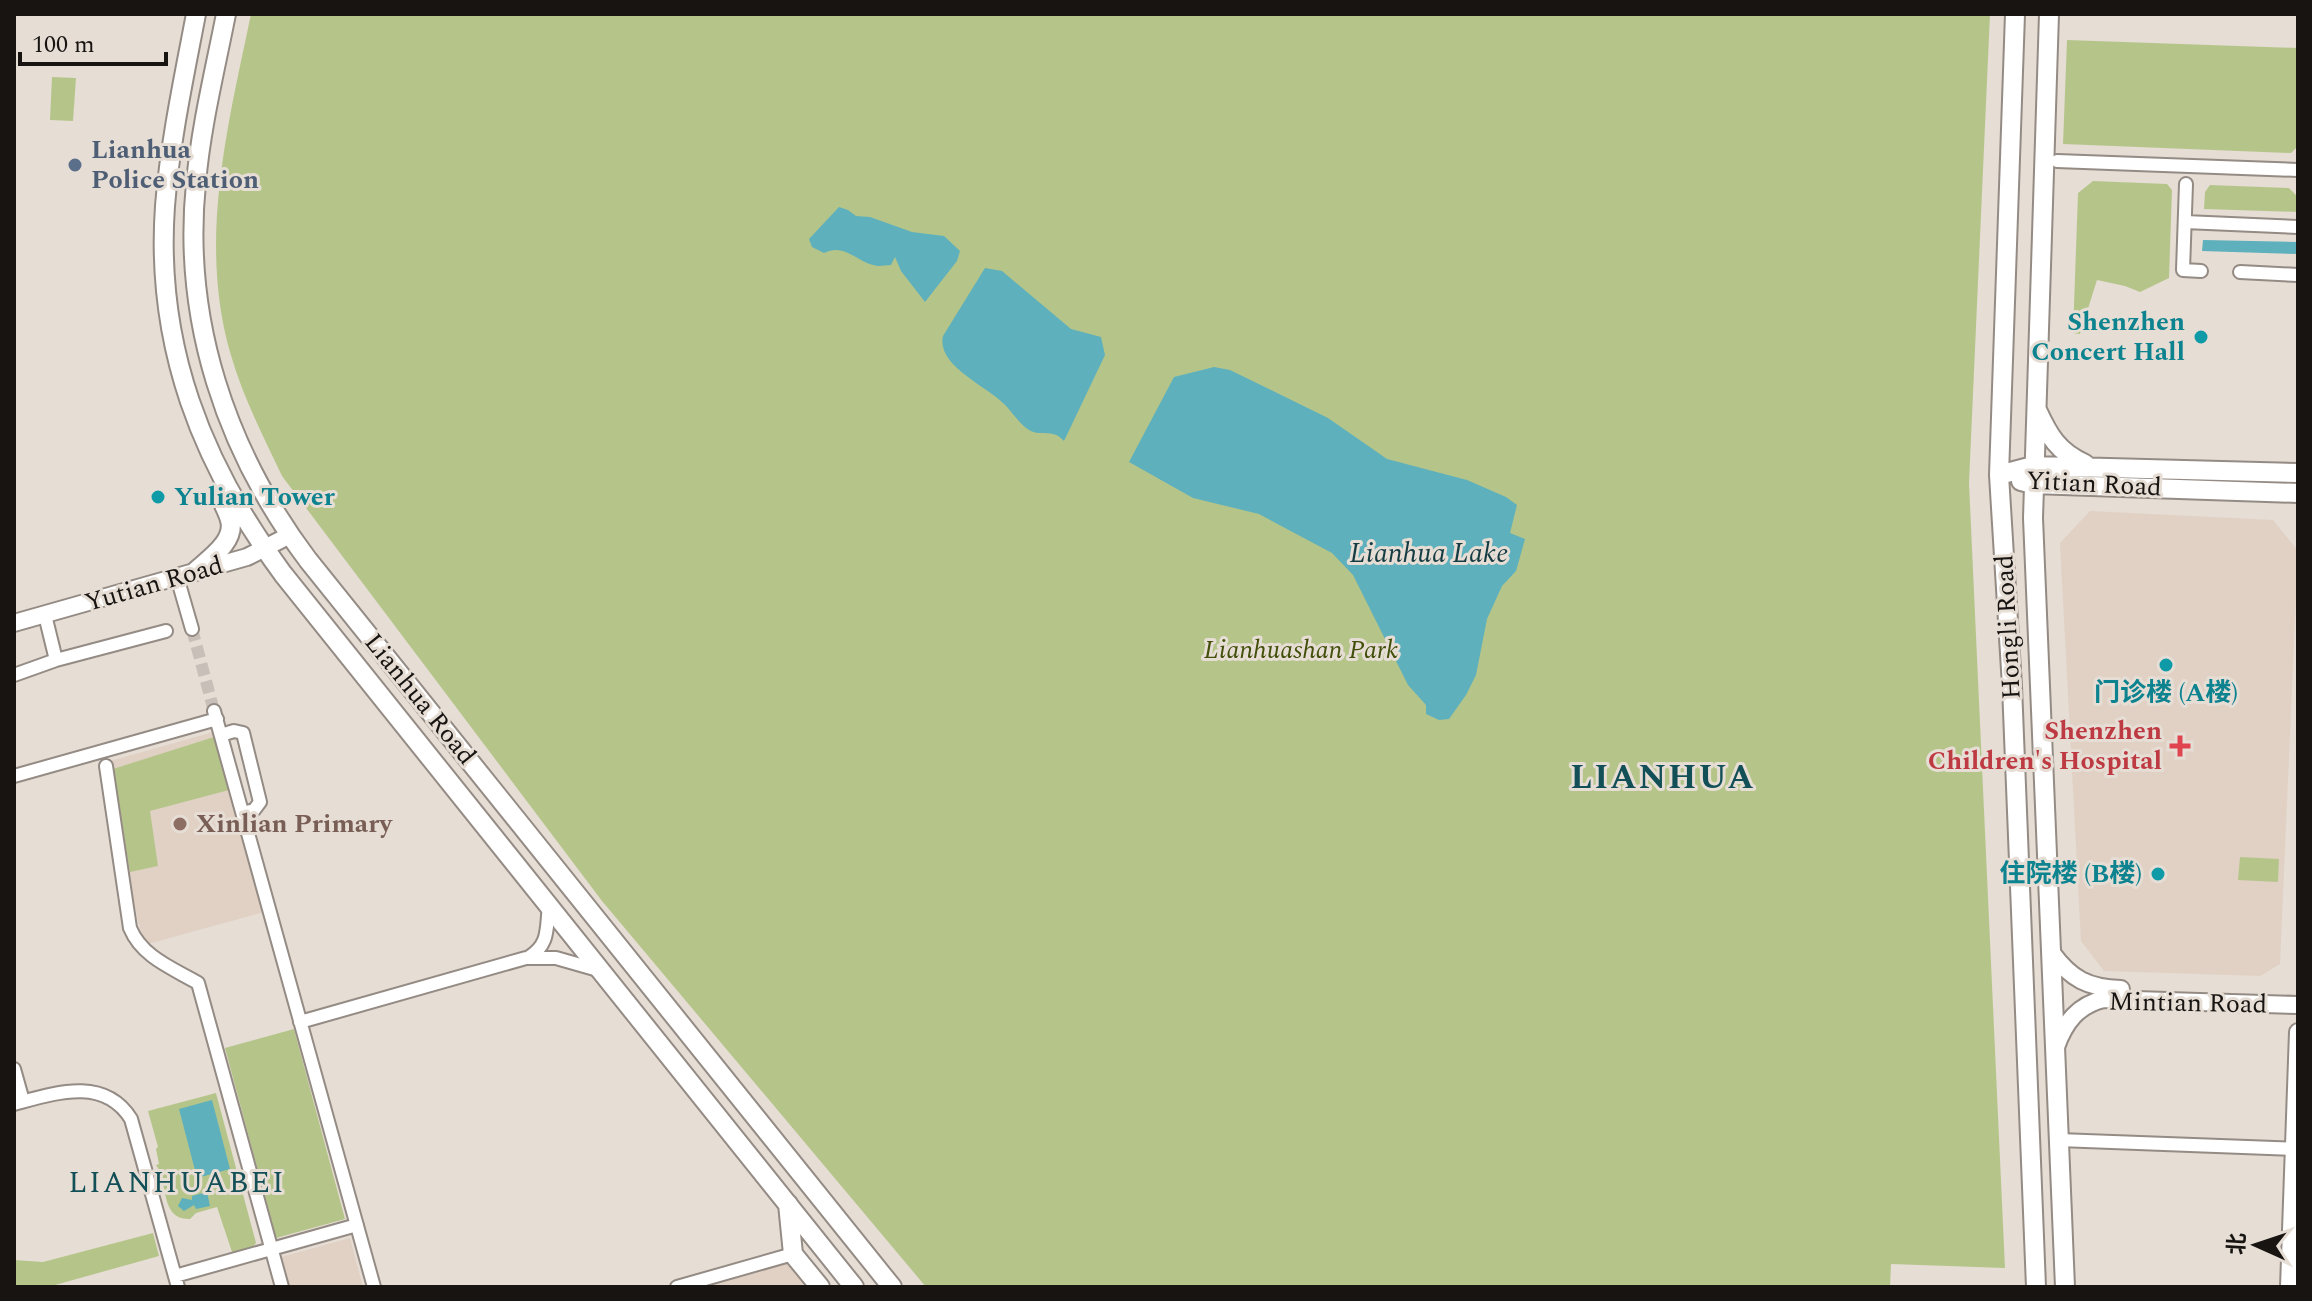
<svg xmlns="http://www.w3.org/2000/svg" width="2312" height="1301" font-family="Spectral,'Noto Sans SC',serif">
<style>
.built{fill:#e0d1c4}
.green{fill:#b5c58a}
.water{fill:#5db0bc}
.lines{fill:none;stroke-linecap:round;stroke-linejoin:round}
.street-tunnel{stroke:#c7bfb8;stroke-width:12;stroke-dasharray:12 6;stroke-linecap:butt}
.street-casing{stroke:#948b84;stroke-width:16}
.secondary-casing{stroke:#948b84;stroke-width:20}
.primary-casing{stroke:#948b84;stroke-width:22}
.street{stroke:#fff;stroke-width:12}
.secondary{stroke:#fff;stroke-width:16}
.primary{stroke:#fff;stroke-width:18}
.service-dot{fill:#5c6f8a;stroke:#e6ddd5;stroke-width:3}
.culture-dot{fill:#0f9aa8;stroke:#e6ddd5;stroke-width:3}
.health-dot{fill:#e0444e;stroke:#e6ddd5;stroke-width:3}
.education-dot{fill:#8d6e63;stroke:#e6ddd5;stroke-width:3}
.labels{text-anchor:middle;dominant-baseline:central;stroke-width:6;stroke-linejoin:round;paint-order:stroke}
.service-label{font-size:26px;font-weight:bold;fill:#4e5e75;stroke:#e6ddd5;text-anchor:start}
.culture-label{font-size:26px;font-weight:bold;fill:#0d838f;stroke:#e6ddd5;text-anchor:end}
.street-label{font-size:26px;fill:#171411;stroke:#e6ddd5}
.park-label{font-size:26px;font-style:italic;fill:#43500b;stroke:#e6ddd5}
.health-label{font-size:26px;font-weight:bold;fill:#be3a42;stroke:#e6ddd5;text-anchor:end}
.education-label{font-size:26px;font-weight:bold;fill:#785e54;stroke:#e6ddd5;text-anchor:start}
.water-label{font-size:28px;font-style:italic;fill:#143c42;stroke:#e6ddd5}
.quarter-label{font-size:30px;letter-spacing:2px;fill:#124f56;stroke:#e6ddd5}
.district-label{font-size:34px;font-weight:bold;letter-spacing:2px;fill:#124f56;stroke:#e6ddd5}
</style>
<rect width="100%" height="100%" fill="#e6ddd5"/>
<path class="built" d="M2090 511 2273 520 2298 551 2280 964 2260 976 2104 971 2081 941 2060 543Z
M217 731 264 912 144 945 130 887 110 761Z
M350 1238 363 1287H290L281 1257Z
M794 1261 815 1287H699Z"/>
<path class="green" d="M251 14H1990L1969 483 2005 1268 1891 1264 1890 1287H926L602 901 282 476C263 436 242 395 230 352 198 240 228 125 251 14Z
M2067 40 2298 48V146L2291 153 2063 144Z
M52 77 76 78 73 121 50 120Z
M2093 181 2167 184 2172 190 2169 278 2140 292 2125 286 2097 280 2080 334 2073 333 2078 193Z
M2210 185 2289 188 2298 197V212L2204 209 2205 192Z
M214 737 229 790 150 811 158 866 130 872 113 769Z
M2240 857 2279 859 2278 882 2238 880Z
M294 1029 345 1219 276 1238 225 1048Z
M216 1093 256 1243 251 1249 233 1255 217 1207 196 1213 190 1219C159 1220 169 1182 156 1165L159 1164 156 1149 158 1147 148 1111Z
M153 1233 159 1256 48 1287H14V1260L43 1262Z"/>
<path class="water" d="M839 207 848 210 856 216 870 217 912 232 944 236 960 251 957 261 925 302 901 271 895 257 891 265C887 265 883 266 878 266 858 264 845 242 824 253L812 247 809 239Z
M2203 240 2298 242V254L2202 251Z
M985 268 1002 271 1071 329 1101 337 1105 355 1064 441C1061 438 1058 435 1053 434 1046 432 1037 435 1029 430 1019 424 1012 411 1003 403 986 386 936 365 943 336Z
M1214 367 1230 370 1328 418 1387 459 1467 480 1506 497 1517 505 1510 533 1525 539 1516 571 1502 586 1487 619 1476 675 1466 695 1449 719 1439 720 1426 714V705L1408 685 1353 575 1332 553 1259 514 1193 498 1129 462 1174 377Z
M212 1100 230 1169 197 1178 179 1109Z
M207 1192 210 1206 196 1209 194 1205 184 1211 178 1206 182 1198 192 1200V1196Z"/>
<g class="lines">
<path class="street-tunnel" d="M192 629 214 711"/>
<defs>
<path id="street" d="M2057 161 2298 170
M2186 184 2183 270 2201 271
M2185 222 2298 227
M2240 272 2298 275
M177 577 192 629
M45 615 56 660
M14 675 56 660 166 631
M214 711 374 1287
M221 735 234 731 243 733 260 802 254 810 243 813
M106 766 130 928C142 957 172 968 198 983L282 1287
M14 776 217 719
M529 957C550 944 546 928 549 906
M300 1022 526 958H556L598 970
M14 1069 23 1101
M14 1104C55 1093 104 1076 131 1119L178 1287
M2059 1140 2298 1149
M175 1276 357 1225
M677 1287 793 1254"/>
<path id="secondary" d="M14 623 247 557 290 535
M2052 953C2071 979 2088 988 2121 989
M2056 1047C2065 1022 2078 1005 2104 999L2298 1005
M2289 1287 2298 1032"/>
<path id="primary" d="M196 14C184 77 170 142 165 206 155 346 202 464 283 574L854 1287
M226 14C215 70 201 126 196 183 182 320 226 451 308 560L892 1287
M2015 14 1999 475 2012 686 2036 1287
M2049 14 2033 518 2065 1287
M2037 410C2049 436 2058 452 2085 464
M1999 475 2033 466 2298 473
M2021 481 2033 484 2298 493
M196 571C209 559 236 541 230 520 228 512 223 505 221 496
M788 1204 793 1254 820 1287"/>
</defs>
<use href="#street" class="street-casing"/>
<use href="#secondary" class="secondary-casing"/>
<use href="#primary" class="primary-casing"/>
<use href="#street" class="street"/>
<use href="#secondary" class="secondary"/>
<use href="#primary" class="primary"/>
</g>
<circle class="service-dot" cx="75" cy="165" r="8"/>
<g class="culture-dot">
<circle cx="2201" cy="337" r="8"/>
<circle cx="158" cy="497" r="8"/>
<circle cx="2166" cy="665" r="8"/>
<circle cx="2158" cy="874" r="8"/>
</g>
<path class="health-dot" d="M2176 734h8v8h8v8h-8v8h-8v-8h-8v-8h8z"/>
<circle class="education-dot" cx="180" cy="824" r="8"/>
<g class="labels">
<g class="service-label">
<text x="91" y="150">Lianhua<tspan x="91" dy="30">Police Station</tspan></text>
</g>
<g class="culture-label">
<text x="2185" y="322">Shenzhen<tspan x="2185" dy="30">Concert Hall</tspan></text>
<text x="174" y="497" text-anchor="start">Yulian Tower</text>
<text x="2166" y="693" text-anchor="middle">门诊楼 (A楼)</text>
<text x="2142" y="874">住院楼 (B楼)</text>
</g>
<g class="street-label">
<text transform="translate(2094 484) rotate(3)">Yitian Road</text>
<text transform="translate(154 584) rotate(-16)">Yutian Road</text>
<text transform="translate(2008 627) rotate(-93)">Hongli Road</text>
<text transform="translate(420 699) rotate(51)">Lianhua Road</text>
<text transform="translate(2188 1003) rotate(1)">Mintian Road</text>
</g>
<g class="park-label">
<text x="1301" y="650">Lianhuashan Park</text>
</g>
<g class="health-label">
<text x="2162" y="731">Shenzhen<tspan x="2162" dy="30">Children's Hospital</tspan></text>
</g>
<g class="education-label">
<text x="196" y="824">Xinlian Primary</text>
</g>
<g class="water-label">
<text x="1429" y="553">Lianhua Lake</text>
</g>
<g class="quarter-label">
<text x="177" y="1183">LIANHUABEI</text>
</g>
<g class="district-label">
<text x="1663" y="778">LIANHUA</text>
</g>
</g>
<rect width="2312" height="1301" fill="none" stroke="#171411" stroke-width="32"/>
<g transform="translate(2256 1245) rotate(273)" stroke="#e6ddd5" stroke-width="6" paint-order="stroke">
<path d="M0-6L14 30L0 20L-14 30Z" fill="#171411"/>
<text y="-12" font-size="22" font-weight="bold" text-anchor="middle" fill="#171411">北</text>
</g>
<path d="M20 52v12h146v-12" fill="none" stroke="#171411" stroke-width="4"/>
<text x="32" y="52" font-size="24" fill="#171411" stroke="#e6ddd5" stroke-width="6" paint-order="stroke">100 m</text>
</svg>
